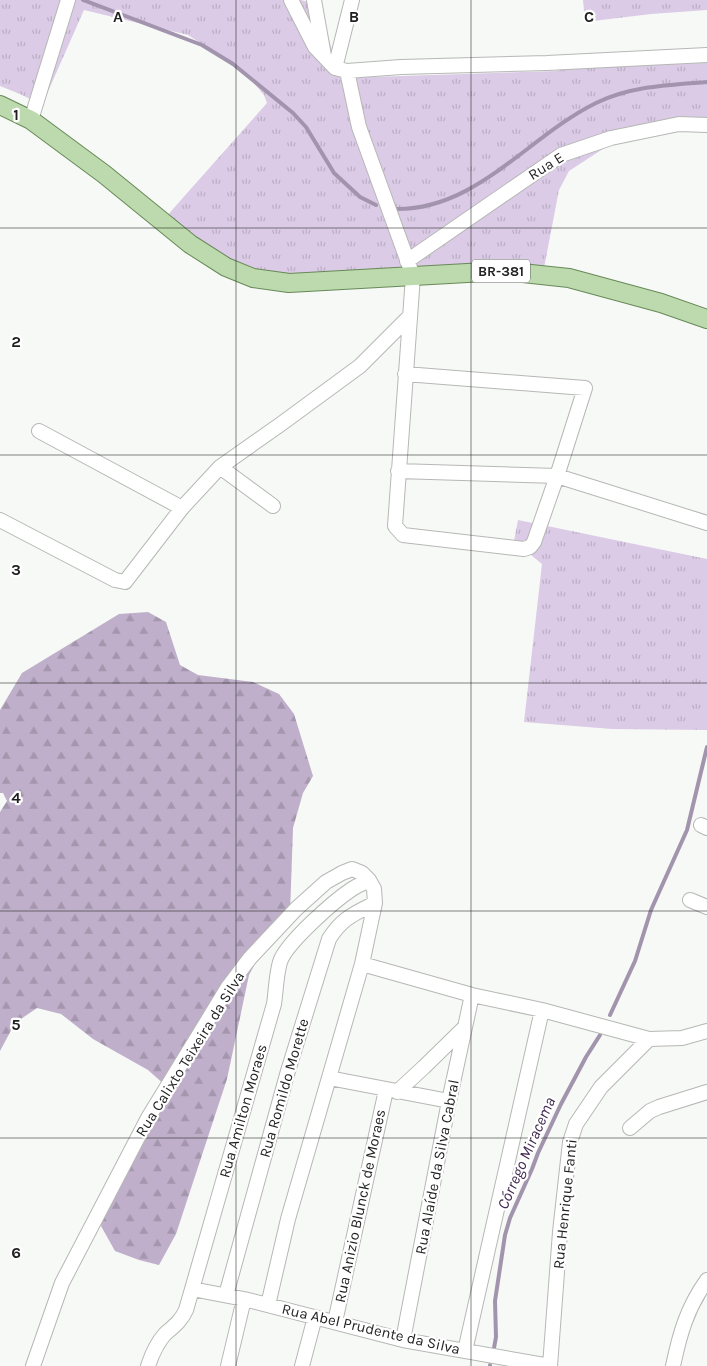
<svg xmlns="http://www.w3.org/2000/svg" width="707" height="1366" font-family="Karla,sans-serif">
<style>
.grass{fill:url(#grass-tufts)}
.forest{fill:url(#forest-firs)}
.lines{fill:none;stroke-linecap:round;stroke-linejoin:round}
.stream{stroke:#a394ae;stroke-width:4}
.minor-casing{stroke:#b6b8b5;stroke-width:16}
.major-casing{stroke:#688958;stroke-width:20}
.minor{stroke:#fff;stroke-width:14}
.major{stroke:#bcdaad;stroke-width:18}
.grid{fill:none;stroke:#1f201f;stroke-width:1;stroke-opacity:0.55}
.labels{text-anchor:middle;dominant-baseline:central;stroke-width:4.5;stroke-linejoin:round;paint-order:stroke}
.shield{fill:#fff;stroke:#626362;stroke-width:1}
.shield-label{font-size:14px;font-weight:bold;fill:#1f201f}
.street-label{font-size:15px;fill:#1f201f;stroke:#fff}
.water-label{font-size:16px;font-style:italic;fill:#422a50;stroke:#fff}
.grid-label{font-size:16px;text-anchor:middle;font-weight:bold;fill:#1f201f;stroke:#fff;stroke-width:4.5;stroke-linejoin:round;paint-order:stroke}
</style>
<defs>
<pattern id="grass-tufts" width="24" height="20" patternUnits="userSpaceOnUse" patternTransform="scale(1.25)"><rect width="24" height="20" fill="#dbcbe6"/><path d="M3 7l-1-3M5 7V3M7 7l1-3M15 17l-1-3M17 17v-4M19 17l1-3" fill="none" stroke="#bcaec5"/></pattern>
<pattern id="forest-firs" width="22" height="20" patternUnits="userSpaceOnUse" patternTransform="scale(1.25)"><rect width="22" height="20" fill="#bfafca"/><path d="M5 1l3.5 6h-7zM16 11l3.5 6h-7z" fill="#a496ad"/></pattern>
</defs>
<rect width="100%" height="100%" fill="#f6f9f5"/>
<path class="grass" d="M0 0H301L319 5 340 78 557 71 578 65 707 63V123L612 143 569 171 559 190 544 268 323 278 242 271 165 218 267 103 264 95 246 74 224 58 188 35 84 10 42 105 20 94 0 86Z
M583 0H707V10L651 14 585 22Z
M518 520 707 559V730L612 729 524 722 542 564 514 541Z"/>
<path class="forest" d="M148 612 166 622 180 665 198 675 253 682 279 694 294 714 313 776 303 793 293 828 290 914 272 932 249 975 227 1079 176 1234 159 1265 139 1260 115 1251 101 1226 107 1197 166 1086 148 1070 93 1039 61 1014 37 1008 15 1023 0 1051V812L7 801 3 793H0V710L22 673 119 614Z"/>
<g class="lines">
<path class="stream" d="M83 0 202 45 233 64 293 113 306 127 334 173 360 197 376 205
M394 209C476 211 527 137 596 103 630 86 669 85 707 82
M610 1015 635 961 651 910 687 830 707 747
M494 1348 496 1337 495 1301 505 1235 510 1218 532 1169 538 1153 561 1104 586 1057 600 1035
M490 1366V1365"/>
<defs>
<path id="minor" d="M291 0 315 47 335 68 347 71
M314 0 324 56
M335 68 352 0
M31 120 68 0
M407 261 561 155 611 138 679 124 707 125
M405 374 585 388 557 476 534 542 530 547 524 549 403 535 395 526 413 276 359 127 347 71 401 67 547 63 707 55
M39 431 182 508
M220 467 273 506
M398 471 557 476 707 523
M0 520 115 580 125 582 182 508 220 467 281 424 360 366 409 317
M701 825 707 828
M690 900 707 907
M362 964 472 995 542 1010 649 1039
M329 1078 449 1101
M397 1092 424 1067 465 1027
M630 1128 650 1111 659 1107 707 1092
M192 1289 244 1299 403 1340 550 1366
M226 1295 288 1071 329 939C342 918 354 914 375 903
M335 1322 386 1090
M403 1340 449 1101 472 995
M465 1351 542 1010
M33 1366 62 1283 148 1118 228 987 250 958 296 909 326 882 342 873 352 869 362 873 369 880 374 889 375 903 362 964 288 1219 268 1305
M148 1366C152 1354 156 1344 165 1334 174 1326 181 1321 186 1310L274 1004C276 991 276 976 280 962 286 943 334 901 352 889 358 885 364 883 369 880
M228 1366 244 1299
M302 1366 315 1317
M550 1366 560 1232 570 1142 576 1124 601 1087 649 1039 682 1038 707 1031
M673 1366C680 1333 687 1308 707 1280"/>
<path id="major" d="M0 105 31 120 104 174 190 244 226 267 253 278 289 283 503 271 569 278 661 303 707 319"/>
</defs>
<use href="#minor" class="minor-casing"/>
<use href="#major" class="major-casing"/>
<use href="#minor" class="minor"/>
<use href="#major" class="major"/>
</g>
<path class="grid" d="M236 0V1366M471 0V1366M0 228H707M0 455H707M0 683H707M0 911H707M0 1138H707"/>
<g class="labels">
<rect class="shield" x="472" y="259.5" width="58" height="23" rx="4"/>
<g class="shield-label">
<text x="501" y="271">BR-381</text>
</g>
<g class="street-label">
<text transform="translate(546 166) rotate(-32)">Rua E</text>
<text transform="translate(190 1054) rotate(-58)">Rua Calixto Teixeira da Silva</text>
<text transform="translate(284 1088) rotate(-74)">Rua Romildo Morette</text>
<text transform="translate(243 1111) rotate(-74)">Rua Amilton Moraes</text>
<text transform="translate(437 1167) rotate(-79)">Rua Alaíde da Silva Cabral</text>
<text transform="translate(565 1204) rotate(-84)">Rua Henrique Fanti</text>
<text transform="translate(360 1206) rotate(-78)">Rua Anizio Blunck de Moraes</text>
<text transform="translate(371 1329) rotate(13)">Rua Abel Prudente da Silva</text>
</g>
<g class="water-label">
<text transform="translate(526 1153) rotate(-66)">Córrego Miracema</text>
</g>
</g>
<g class="grid-label">
<text x="118" y="22">A</text>
<text x="354" y="22">B</text>
<text x="589" y="22">C</text>
<text x="16" y="120">1</text>
<text x="16" y="347">2</text>
<text x="16" y="575">3</text>
<text x="16" y="803">4</text>
<text x="16" y="1030">5</text>
<text x="16" y="1258">6</text>
</g>
</svg>
